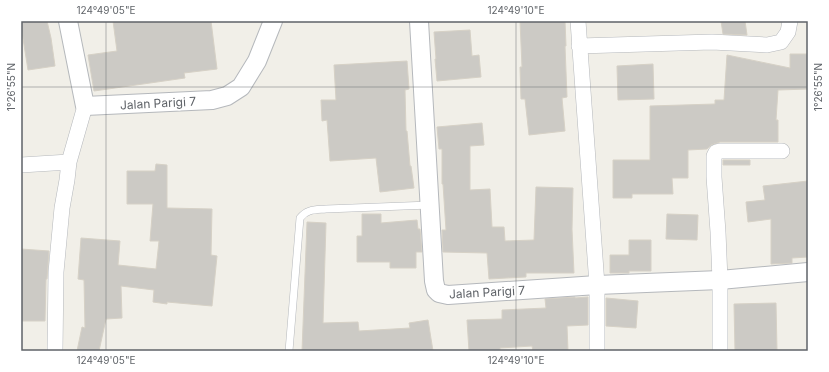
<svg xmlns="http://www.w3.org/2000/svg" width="829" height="372" font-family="Inter,sans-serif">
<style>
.building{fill:#cccac5;stroke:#d6d1c6}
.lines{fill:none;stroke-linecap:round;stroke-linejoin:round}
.service-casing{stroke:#b5b8bc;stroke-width:8}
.minor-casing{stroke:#b5b8bc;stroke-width:16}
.tertiary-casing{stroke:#b5b8bc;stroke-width:20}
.service{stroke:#fff;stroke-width:7}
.minor{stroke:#fff;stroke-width:15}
.tertiary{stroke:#fff;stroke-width:18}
.ticks{fill:none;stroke:#5f6368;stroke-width:1;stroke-opacity:0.45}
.labels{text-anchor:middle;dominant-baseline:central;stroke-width:3;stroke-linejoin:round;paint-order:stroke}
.street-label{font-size:12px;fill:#5f6368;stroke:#fff}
.neatline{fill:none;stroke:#5f6368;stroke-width:1.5}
.ticks-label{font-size:10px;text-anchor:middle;fill:#5f6368}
</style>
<rect width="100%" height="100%" fill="#f1efe8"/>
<path class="building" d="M21 21H47L51 38 55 66 28 70 21 26Z
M113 21H211L217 69 184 73 185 78 94 91 88 55 117 51Z
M520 21H565L566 46H565L567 97 562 98 565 131 529 135 525 99H521L520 67H522Z
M721 21H745L747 35 723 34Z
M470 30 472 56 479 55 481 77 437 81 435 59H436L434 32Z
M790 54H808V89L778 90 776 120H778V142H720L711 145 707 149 688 150V178H672L673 194H632V198H613V160H650V106L715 104V100H724L727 55 790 68Z
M407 61 409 89 405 90 406 131H407L410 166H411L414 188 380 192 376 158 330 161 327 120 322 121 321 100H336L334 65Z
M653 64 654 99 618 100 617 66Z
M482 123 484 145 470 146V190L490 189 492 227H504L505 241 534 240 536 187 573 188 572 229 574 273H526V277L489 279 487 253 443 252 442 230H446L443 184H442V149H439L437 127Z
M723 160H750V165H723Z
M156 164 167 165V208L212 209 211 255 217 256 212 306 167 302V304L153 302 154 290 121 286 122 318 106 319 99 351H77L82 327 85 328 84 280 78 279 81 238 120 241 118 265 156 269 159 241H150L153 204H127V171H155Z
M808 181V257L792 258V263L771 264V219L748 222 746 202 765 200 763 186Z
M362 214H381V223L417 220 418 229H420L422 252H416V268H390V262H357V236H362Z
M667 214 698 215 697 240 666 239Z
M307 222 326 223 323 323 358 322 359 331 410 328 409 323 428 320 433 351H302Z
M629 240H651V271H629V273H610V255H629Z
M21 249 49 251 47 279H46L45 321H21Z
M575 297V298L588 297V325L567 326 568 351H533L532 346 500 348V351H469L467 320 502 319V310L546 308 545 299Z
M606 298 638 301 636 328 606 326Z
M776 303 777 351H735L734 304Z"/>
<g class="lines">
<defs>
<path id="service" d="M289 351 300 218C307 209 315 210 326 209L430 205"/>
<path id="minor" d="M578 21 597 285V351
M579 46 712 42 767 45 781 42 788 32 790 21
M21 165 69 162
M55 351 56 272 62 208 67 180 69 162 85 106
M720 351V280L718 232 714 177V156L716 152 720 151H782"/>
<path id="tertiary" d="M68 21 85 106 212 100 227 96 241 87 257 61 273 21
M419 21 434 281 436 290 439 293 448 295 597 285 720 280 808 272"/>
</defs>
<use href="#service" class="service-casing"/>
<use href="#minor" class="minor-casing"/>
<use href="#tertiary" class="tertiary-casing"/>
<use href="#service" class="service"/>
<use href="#minor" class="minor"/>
<use href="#tertiary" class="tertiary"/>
</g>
<path class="ticks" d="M106 21V351M516 21V351M21 87H808"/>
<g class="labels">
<g class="street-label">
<text transform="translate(158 103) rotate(-3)">Jalan Parigi 7</text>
<text transform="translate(487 292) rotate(-3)">Jalan Parigi 7</text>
</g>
</g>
<rect width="829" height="372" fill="none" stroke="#ffffff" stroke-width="44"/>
<rect x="22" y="22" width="785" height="328" class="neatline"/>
<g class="ticks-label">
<text x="106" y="14">124°49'05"E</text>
<text x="516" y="14">124°49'10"E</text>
<text transform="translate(11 87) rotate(-90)" y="4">1°26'55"N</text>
<text transform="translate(818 87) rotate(-90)" y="4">1°26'55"N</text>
<text x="106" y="364">124°49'05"E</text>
<text x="516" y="364">124°49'10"E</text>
</g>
</svg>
